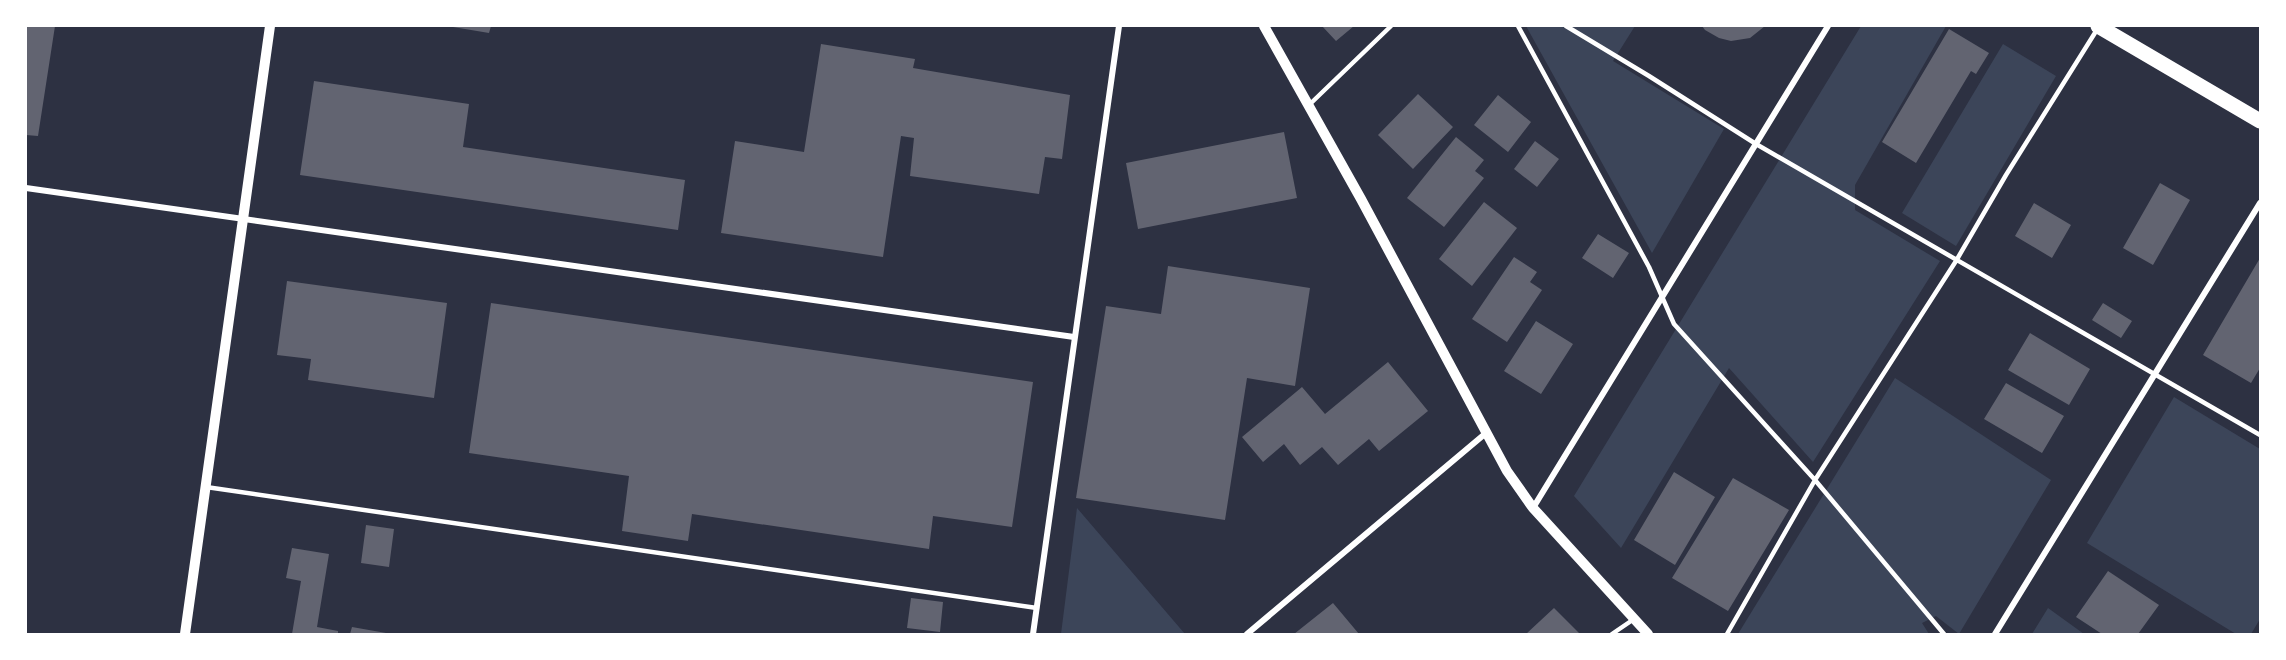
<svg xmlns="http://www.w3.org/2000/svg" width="2286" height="660" font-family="Karla,sans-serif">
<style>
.green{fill:#3c4559}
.building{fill:#626471}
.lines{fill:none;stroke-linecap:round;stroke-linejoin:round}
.service{stroke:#fff;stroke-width:4.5}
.minor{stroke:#fff;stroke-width:6}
.tertiary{stroke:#fff;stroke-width:10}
.primary{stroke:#fff;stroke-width:15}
</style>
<rect width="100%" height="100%" fill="#2d3142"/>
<path class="green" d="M1526 26H1635L1613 61 1724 129 1652 253Z
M1861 26H1946L1855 185V210L1940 261 1813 462 1729 368 1621 548 1574 496Z
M2003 44 2056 76 1956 246 1902 213Z
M1895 378 2051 480 1959 634 1936 616 1922 623 1929 634H1738Z
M2174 397 2260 449V619L2251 634H2236L2087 543Z
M1077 508 1185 634H1061Z
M2048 608 2084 634H2032Z"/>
<path class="building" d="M26 26H55L38 136 26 135Z
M447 26H491L489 33Z
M1322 26H1354L1336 41Z
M1702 26H1765L1750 38 1731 41 1719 38 1705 30Z
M1949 29 1989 53 1976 74 1971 71 1916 163 1882 142Z
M821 44 915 59 913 68 1070 95 1062 159 1045 157 1039 194 910 176 914 138 901 136 883 257 721 233 735 141 804 152Z
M314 81 469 104 463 147 685 180 678 230 300 175Z
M1418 94 1453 127 1413 169 1378 135Z
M1498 95 1531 122 1508 152 1474 125Z
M1284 132 1297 198 1138 229 1126 163Z
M1456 137 1484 160 1475 171 1484 178 1444 227 1407 198Z
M1535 141 1559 159 1537 187 1514 169Z
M2160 183 2190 200 2153 265 2123 248Z
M1484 202 1517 228 1472 286 1439 259Z
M2034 203 2071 225 2052 258 2015 236Z
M1598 234 1629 253 1613 278 1582 258Z
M1514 257 1537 272 1530 282 1542 290 1507 342 1472 319Z
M2260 258V368L2251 383 2203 355Z
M1168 266 1310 288 1295 386 1247 378 1225 520 1076 498 1106 306 1161 314Z
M287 281 447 303 434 398 308 380 311 359 277 355Z
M491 303 1033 382 1012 527 933 516 929 549 692 514 688 541 622 531 629 476 469 453Z
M2103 303 2132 321 2121 338 2092 320Z
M1536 321 1573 344 1541 394 1504 371Z
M2030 333 2090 369 2069 405 2008 370Z
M1388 362 1428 411 1379 451 1369 439 1338 465 1322 447 1300 465 1284 444 1263 462 1242 437 1302 387 1325 414Z
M2006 383 2064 416 2042 453 1984 419Z
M1674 472 1715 497 1675 565 1634 540Z
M1733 478 1789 510 1728 611 1672 578Z
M366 525 394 529 389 567 361 563Z
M292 548 329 554 317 627 338 631V634H292L301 581 286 578Z
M2108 571 2159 605 2138 634H2102L2076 617Z
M911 598 943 602 940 632 907 628Z
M1333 603 1359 634H1294Z
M1554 608 1580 634H1526Z
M352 627 386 633V634H350Z"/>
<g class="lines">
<path class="service" d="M1518 26 1649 267 1674 324 1815 480 1944 634
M1566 26 1649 76 1756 144 2260 435
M1309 105 1391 26
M206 487 1037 608
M1612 634 1634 619
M1727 634 1815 480 1956 261 2006 175 2098 28"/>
<path class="minor" d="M26 188 1074 337
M1533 508 1828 26
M1033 634 1119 26
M1247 634 1486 433
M1995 634 2260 203"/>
<path class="tertiary" d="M1264 26 1361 199 1507 471 1533 508 1648 634
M185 634 270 26"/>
<path class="primary" d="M2098 26 2260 121"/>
</g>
<rect width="2286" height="660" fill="none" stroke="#ffffff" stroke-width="54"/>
</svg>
